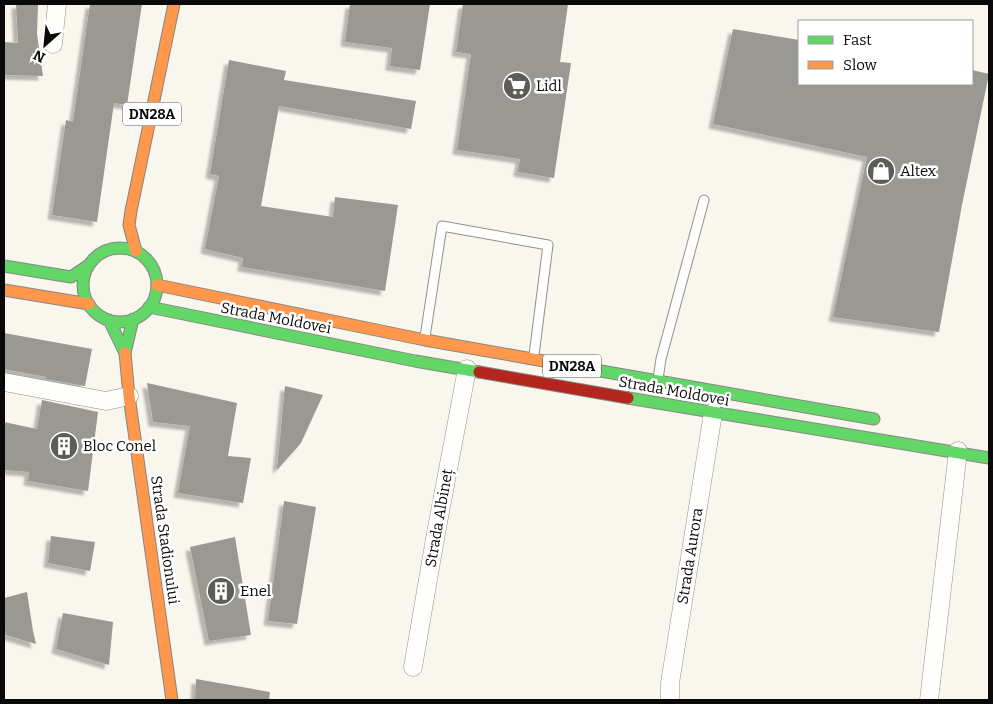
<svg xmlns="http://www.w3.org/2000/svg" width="993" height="704" font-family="Bitter,serif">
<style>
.building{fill:#9a9893;filter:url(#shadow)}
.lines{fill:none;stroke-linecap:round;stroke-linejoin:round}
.lane-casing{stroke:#91908c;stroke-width:11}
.street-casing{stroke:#91908c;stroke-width:19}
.fast-casing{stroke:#878682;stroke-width:13}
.slow-casing{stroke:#878682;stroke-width:13}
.jam-casing{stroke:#878682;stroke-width:13}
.lane{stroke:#fefefc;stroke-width:9}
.street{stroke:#fefefc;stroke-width:18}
.fast{stroke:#63d668;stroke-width:11}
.slow{stroke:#ff974d;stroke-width:11}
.jam{stroke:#b3261e;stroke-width:11}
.labels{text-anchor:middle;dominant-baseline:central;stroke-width:5;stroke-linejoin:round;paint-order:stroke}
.shield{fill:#fff;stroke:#535353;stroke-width:1}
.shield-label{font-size:14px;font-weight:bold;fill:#090909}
.poi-label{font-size:15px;fill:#090909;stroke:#fff;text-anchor:start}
.street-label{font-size:15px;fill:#090909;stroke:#fff}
</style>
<defs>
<filter id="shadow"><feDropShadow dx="-4.5" dy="4.5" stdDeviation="1" flood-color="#0004"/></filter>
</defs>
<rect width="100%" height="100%" fill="#f8f6ed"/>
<path class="building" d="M16 4H38L37 34 43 76 4 75V42L18 43Z
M90 4H142L127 105 114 103 97 222 52 215 66 120 73 122Z
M350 4H430L420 70 390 66 392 48 345 42Z
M463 4H568L560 62 571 63 554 178 518 172 520 159 457 150 471 54 456 52Z
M733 29 799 40V84H972V70L989 74 962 205 939 332 833 317 867 157 713 124Z
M229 60 286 71 284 80 416 101 411 129 279 106 261 206 333 217 335 197 398 205 385 291 242 267 243 258 205 249 219 176 210 174Z
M4 333 92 349 85 386 45 379 46 377 4 369Z
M147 383 237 403 228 456 251 458 243 503 178 493 190 426 153 422Z
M285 386 323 395 301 443 277 470Z
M42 400 98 412 88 491 28 481 29 472 4 470V422L37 429Z
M284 501 316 507 297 624 268 621Z
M51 536 95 542 90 571 48 563Z
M235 537 251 635 209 641 190 547Z
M27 592 33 631 36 644 6 635 4 627V598Z
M63 613 113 622 109 665 56 649Z
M196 679 270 692 269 700H195Z"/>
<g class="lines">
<defs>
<path id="lane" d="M425 337 442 226 548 245 534 355
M658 379 661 359 704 200"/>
<path id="street" d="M53 44 57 4
M4 382 106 401 129 396
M413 667 436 533 467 369
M670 700V683L713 413
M929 700 958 451"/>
<path id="fast" d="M83 285a37 37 0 1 1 74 0a37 37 0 1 1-74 0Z
M4 266 71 277 89 265
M149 307 415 361 479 372
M109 320 125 353 133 319
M561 364 874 419
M628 398 989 458"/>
<path id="slow" d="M136 251 129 225 131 211 174 4
M157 285 425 340 561 364
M4 290 89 304
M125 353 129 396 172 700"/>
<path id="jam" d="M479 372 628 398"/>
</defs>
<use href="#lane" class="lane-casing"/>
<use href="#street" class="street-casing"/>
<use href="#fast" class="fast-casing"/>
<use href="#slow" class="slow-casing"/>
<use href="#jam" class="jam-casing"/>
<use href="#lane" class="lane"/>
<use href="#street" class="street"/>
<use href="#fast" class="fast"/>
<use href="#slow" class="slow"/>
<use href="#jam" class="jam"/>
</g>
<defs>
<symbol id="supermarket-disc" viewBox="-11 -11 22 22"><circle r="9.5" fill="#5d5c59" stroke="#fff"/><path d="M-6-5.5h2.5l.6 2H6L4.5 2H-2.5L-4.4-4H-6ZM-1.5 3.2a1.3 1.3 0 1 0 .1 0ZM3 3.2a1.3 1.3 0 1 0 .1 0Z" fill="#fff"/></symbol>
<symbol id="shop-disc" viewBox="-11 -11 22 22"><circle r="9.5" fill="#5d5c59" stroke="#fff"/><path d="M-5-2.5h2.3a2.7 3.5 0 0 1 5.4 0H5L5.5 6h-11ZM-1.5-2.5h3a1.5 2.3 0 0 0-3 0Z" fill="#fff"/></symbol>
<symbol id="building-disc" viewBox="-11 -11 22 22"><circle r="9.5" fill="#5d5c59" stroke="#fff"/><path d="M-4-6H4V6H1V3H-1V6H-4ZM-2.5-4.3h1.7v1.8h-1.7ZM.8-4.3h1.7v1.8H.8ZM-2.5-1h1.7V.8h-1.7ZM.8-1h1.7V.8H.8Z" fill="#fff"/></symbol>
</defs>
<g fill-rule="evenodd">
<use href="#supermarket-disc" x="501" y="70" width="32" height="32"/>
<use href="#shop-disc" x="865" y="155" width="32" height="32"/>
<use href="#building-disc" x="48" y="430" width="32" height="32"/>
<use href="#building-disc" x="205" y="575" width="32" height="32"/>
</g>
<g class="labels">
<g class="shield">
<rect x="123" y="102.5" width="58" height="23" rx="4"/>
<rect x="543" y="354.5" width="58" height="23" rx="4"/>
</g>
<g class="shield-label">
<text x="152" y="114">DN28A</text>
<text x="572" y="366">DN28A</text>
</g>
<g class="poi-label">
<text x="536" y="86">Lidl</text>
<text x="900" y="171">Altex</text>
<text x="83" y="446">Bloc Conel</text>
<text x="240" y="591">Enel</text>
</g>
<g class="street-label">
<text transform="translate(276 318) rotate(11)">Strada Moldovei</text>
<text transform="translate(674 391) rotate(10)">Strada Moldovei</text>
<text transform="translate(439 518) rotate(-80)">Strada Albineț</text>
<text transform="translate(165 540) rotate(82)">Strada Stadionului</text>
<text transform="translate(690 556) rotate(-81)">Strada Aurora</text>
</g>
</g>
<rect width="993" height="704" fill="none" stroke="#090909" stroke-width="10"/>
<rect x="798" y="20" width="175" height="65" fill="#ffffff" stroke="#9d9d9d"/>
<rect x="808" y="36" width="25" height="8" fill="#63d668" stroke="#9d9d9d"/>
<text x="843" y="45" font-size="15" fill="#090909">Fast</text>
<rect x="808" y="61" width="25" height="8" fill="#ff974d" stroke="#9d9d9d"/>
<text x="843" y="70" font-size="15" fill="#090909">Slow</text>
<g transform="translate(45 45) rotate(207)" stroke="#ffffff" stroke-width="4" paint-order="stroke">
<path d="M0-4L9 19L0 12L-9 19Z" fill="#090909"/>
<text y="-8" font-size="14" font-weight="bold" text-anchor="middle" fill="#090909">N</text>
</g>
</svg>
